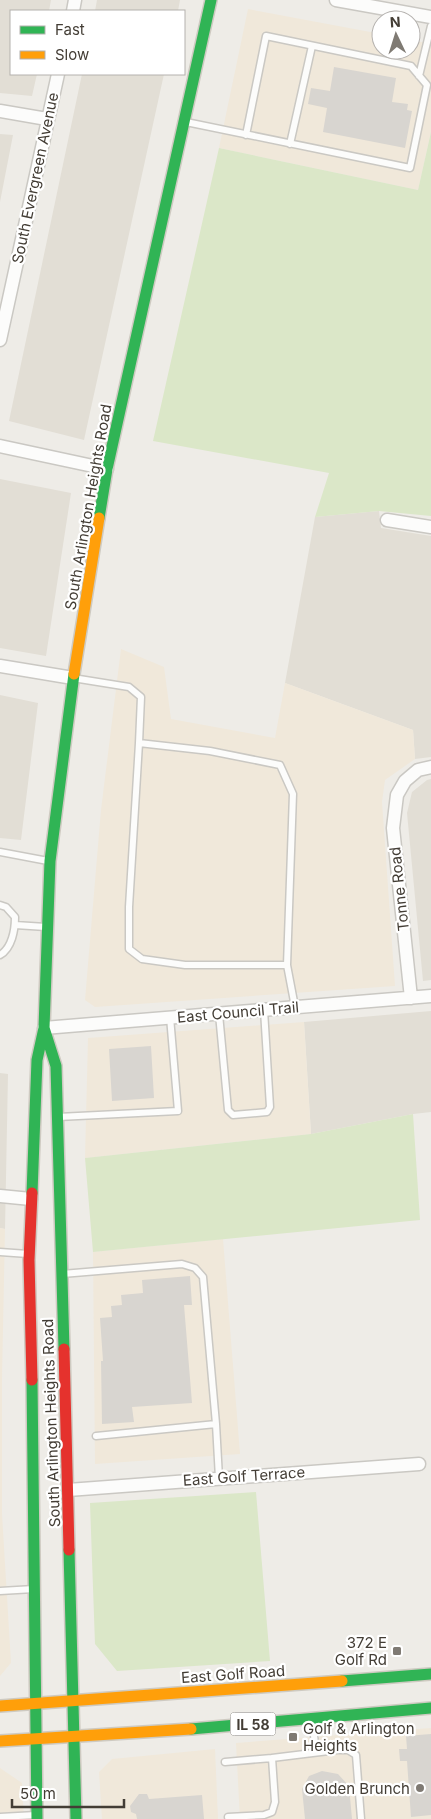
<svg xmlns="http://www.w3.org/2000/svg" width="431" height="1819" font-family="Inter,sans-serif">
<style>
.residential{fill:#e2ded5}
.commercial{fill:#f0e8da}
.green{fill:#dbe7c8}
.building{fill:#d8d5d0}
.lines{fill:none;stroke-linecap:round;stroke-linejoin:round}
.lane-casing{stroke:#cac8c3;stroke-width:9}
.street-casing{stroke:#cac8c3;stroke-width:15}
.fast-casing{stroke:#cecac1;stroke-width:14}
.slow-casing{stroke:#cecac1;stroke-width:14}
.jam-casing{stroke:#cecac1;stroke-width:14}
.lane{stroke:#fcfcfb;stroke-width:6}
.street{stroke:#fcfcfb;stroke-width:12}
.fast{stroke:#30b455;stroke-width:11}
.slow{stroke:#ff9f0a;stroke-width:11}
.jam{stroke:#e5322d;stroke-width:11}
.poi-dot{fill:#7f7a73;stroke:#fff;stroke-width:2}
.labels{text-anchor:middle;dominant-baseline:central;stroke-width:4.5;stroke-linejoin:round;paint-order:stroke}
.shield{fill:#fff;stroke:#7b7772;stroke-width:1}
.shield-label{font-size:14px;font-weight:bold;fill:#433d35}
.street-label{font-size:15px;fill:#433d35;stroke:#fff}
.poi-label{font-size:15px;fill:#433d35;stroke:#fff;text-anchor:end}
</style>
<rect width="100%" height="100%" fill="#eeece7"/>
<path class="residential" d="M0 0H51L49 11H11V74H37L32 96 0 93Z
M97 0H180L178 11H95Z
M82 74H164L84 440 9 421Z
M0 134 13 135 0 202Z
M0 479 71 493 46 656 0 648Z
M379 511 381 528 431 536V757L415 759 413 730 285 683 315 517Z
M0 695 38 703 21 840 0 838Z
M431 779V980L423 981 407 813 412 792 427 780Z
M431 1011V1112L413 1114 311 1134 304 1022Z
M0 1073 8 1074 5 1229 0 1228Z"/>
<path class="commercial" d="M248 9 381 34V50H411V40L431 44V132L418 190 219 148Z
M121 649 164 667 171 719 275 738 285 683 413 730 415 759 385 780 382 802 395 986 95 1007 85 1000 101 810Z
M304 1022 311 1134 85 1158 88 1038Z
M0 1228 5 1229 2 1379V1514L11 1663 0 1676Z
M223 1239 240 1454 95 1464 93 1252Z
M431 1728V1819H240L236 1743Z
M215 1749 218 1819H102L99 1772 112 1759Z
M0 1768 22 1783 24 1819H0Z"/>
<path class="green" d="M431 132V516L379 511 315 517 329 473 153 441 219 148 418 190Z
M413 1114 420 1220 93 1252 85 1158 311 1134Z
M256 1492 270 1661 117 1671 95 1644 90 1503Z"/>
<path class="building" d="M334 67 396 78 392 102 408 104 407 110 412 111 405 148 323 132 327 108 308 104 311 88 330 91Z
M151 1046 154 1098 112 1101 109 1049Z
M190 1276 192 1305H184L192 1403 132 1407 134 1422 102 1424 101 1361H103L100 1318 112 1317 111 1306 122 1305 121 1295 143 1293 142 1280Z
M431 1734V1815L411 1817 407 1761H400L399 1749H407L406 1736Z
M322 1771 338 1774 349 1786 352 1819H305L302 1789 309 1776Z
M139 1794H147L149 1799 202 1795 204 1819H137L136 1814 131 1812 130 1806Z"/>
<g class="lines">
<defs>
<path id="lane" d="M419 76 431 26
M186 122 410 168 427 85 411 66 266 36 246 135
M290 144 312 46
M73 678 129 687 141 697 139 743 210 751 280 765 293 794 287 965 295 1007
M139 743 129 907V949L142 959 185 965H287
M0 852 48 861
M0 905 6 907 15 917C15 930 12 948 0 955
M15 925 46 927
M219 1014 228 1110 233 1115 267 1112 270 1107 264 1010
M58 1117 178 1111 170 1017
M0 1252 28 1254
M62 1274 182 1264 195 1268 203 1277 216 1424 96 1436
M216 1424 219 1478
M0 1591 34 1589
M312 1720 316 1751
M272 1758 337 1750H348L356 1755 361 1819
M225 1762 272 1758 275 1802 272 1812 264 1815 228 1817
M0 1817 36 1815"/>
<path id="street" d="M336 0 431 17
M73 11 75 0
M0 111 47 119
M0 340 58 74
M0 446 107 469
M387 520 431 527
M0 666 73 678
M411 998 393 828 397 795 405 781 418 770 431 767
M44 1028 431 996
M0 1196 31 1199
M68 1490 419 1464"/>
<path id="fast" d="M99 518 107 469 211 0
M44 1028 56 1066 64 1349
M32 1193 37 1060 44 1028 50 861 74 674
M32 1380 37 1819
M69 1550 76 1819
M342 1681 431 1674
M191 1729 431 1708"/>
<path id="slow" d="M74 674 99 518
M0 1706 342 1681
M0 1741 191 1729"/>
<path id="jam" d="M64 1349 69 1550
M32 1380 29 1260 32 1193"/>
</defs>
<use href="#lane" class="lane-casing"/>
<use href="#street" class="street-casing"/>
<use href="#fast" class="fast-casing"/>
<use href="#slow" class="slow-casing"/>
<use href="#jam" class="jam-casing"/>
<use href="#lane" class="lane"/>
<use href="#street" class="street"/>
<use href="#fast" class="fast"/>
<use href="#slow" class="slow"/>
<use href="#jam" class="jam"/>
</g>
<g class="poi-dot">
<rect x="392" y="1646" width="10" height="10" rx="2.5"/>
<rect x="288" y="1732" width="10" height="10" rx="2.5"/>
<circle cx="420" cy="1788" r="5"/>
</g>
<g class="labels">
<rect class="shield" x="230.5" y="1712.5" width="45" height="23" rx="4"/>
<g class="shield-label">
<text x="253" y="1724">IL 58</text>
</g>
<g class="street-label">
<text transform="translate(35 178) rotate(-78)">South Evergreen Avenue</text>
<text transform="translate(88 507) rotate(-80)">South Arlington Heights Road</text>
<text transform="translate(399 889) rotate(-96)">Tonne Road</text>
<text transform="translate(238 1012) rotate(-5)">East Council Trail</text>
<text transform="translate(51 1423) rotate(-92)">South Arlington Heights Road</text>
<text transform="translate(244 1476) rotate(-4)">East Golf Terrace</text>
<text transform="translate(233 1674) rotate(-4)">East Golf Road</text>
</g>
<g class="poi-label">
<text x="387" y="1642">372 E<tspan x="387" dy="17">Golf Rd</tspan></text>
<text x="303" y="1728" text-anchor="start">Golf &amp; Arlington<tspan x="303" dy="17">Heights</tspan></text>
<text x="410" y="1788">Golden Brunch</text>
</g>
</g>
<rect x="10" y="10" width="175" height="65" fill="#ffffff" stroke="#b4b1ae"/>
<rect x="20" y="26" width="25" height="8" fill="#30b455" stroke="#b4b1ae"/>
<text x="55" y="35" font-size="15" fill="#433d35">Fast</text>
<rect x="20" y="51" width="25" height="8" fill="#ff9f0a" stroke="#b4b1ae"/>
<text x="55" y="60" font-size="15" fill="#433d35">Slow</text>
<g transform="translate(396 35) rotate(356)"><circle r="24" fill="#ffffff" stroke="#b4b1ae"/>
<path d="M0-4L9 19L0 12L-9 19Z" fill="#7f7a73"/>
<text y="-8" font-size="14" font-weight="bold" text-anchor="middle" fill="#433d35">N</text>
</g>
<path d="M12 1799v8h112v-8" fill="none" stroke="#433d35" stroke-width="2.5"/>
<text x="20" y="1799" font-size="15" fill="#433d35" stroke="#ffffff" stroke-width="4" paint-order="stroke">50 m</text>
</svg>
